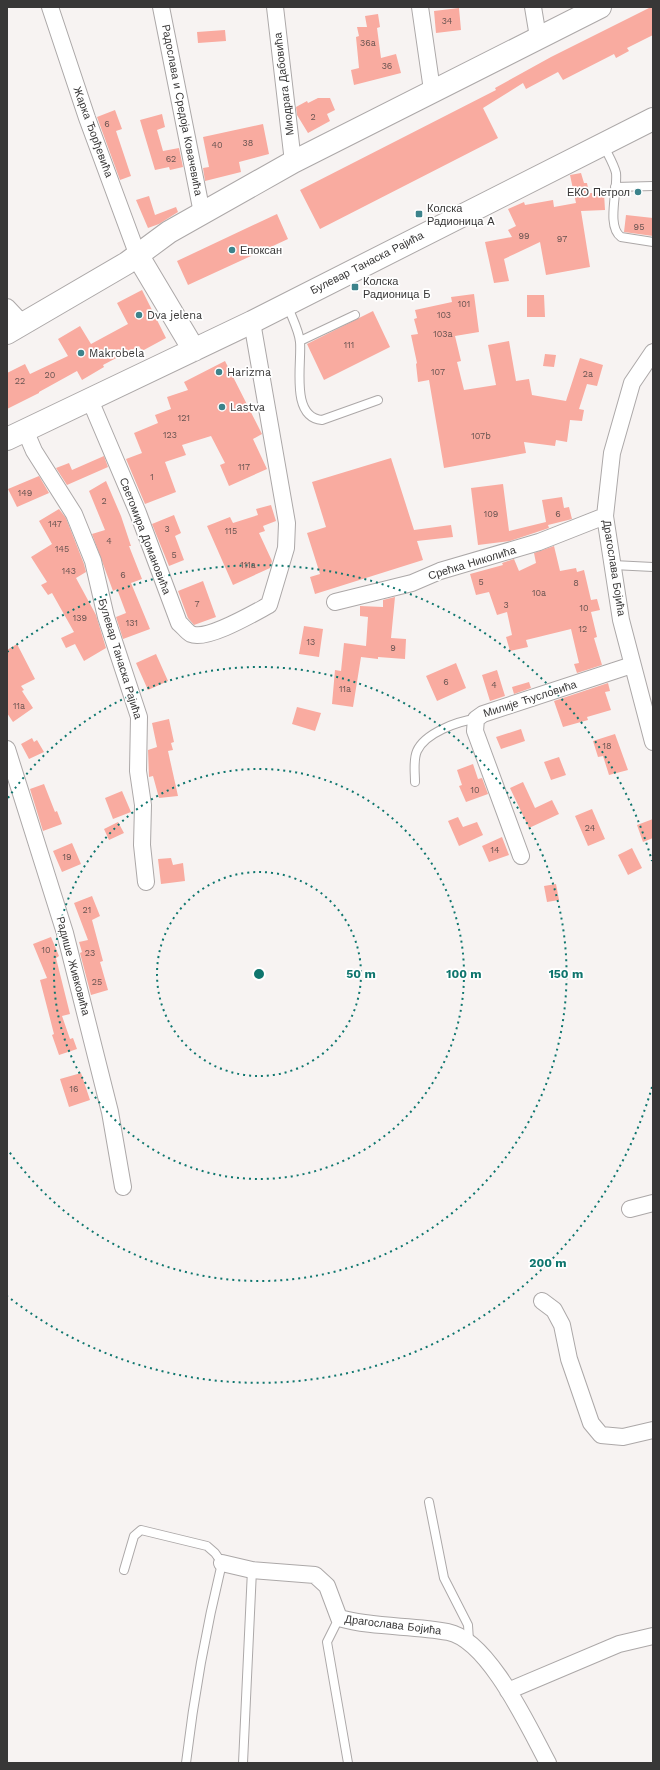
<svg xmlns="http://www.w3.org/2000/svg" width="660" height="1770" font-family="'Work Sans',sans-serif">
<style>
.building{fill:#f9aba0}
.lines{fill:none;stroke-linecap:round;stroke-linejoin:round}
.lane-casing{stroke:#aca8a8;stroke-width:10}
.street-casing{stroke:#aca8a8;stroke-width:18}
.secondary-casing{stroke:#aca8a8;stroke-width:24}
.lane{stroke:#fff;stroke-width:8}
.street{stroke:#fff;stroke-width:16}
.secondary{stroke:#fff;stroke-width:22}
.ring{fill:none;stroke:#0f766e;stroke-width:2;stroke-dasharray:2 4}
.poi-dot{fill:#3c838b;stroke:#fff;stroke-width:1.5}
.labels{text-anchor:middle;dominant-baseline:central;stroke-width:3.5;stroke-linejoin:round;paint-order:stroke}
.number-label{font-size:9px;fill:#685451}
.street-label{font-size:11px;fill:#383737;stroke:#fff}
.poi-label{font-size:11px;fill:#383737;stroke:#fff;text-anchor:start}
.centre{fill:#0f766e;stroke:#fff;stroke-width:2}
.ring-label{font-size:12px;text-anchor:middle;font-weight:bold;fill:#0f766e;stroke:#fff;stroke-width:3.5;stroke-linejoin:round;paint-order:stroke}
</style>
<rect width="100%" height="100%" fill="#f7f3f2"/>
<path class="building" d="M651 7H653V35L627 48 629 51 616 58 614 54 563 80 558 72 526 89 523 83 483 108 498 138 320 229 300 190 496 90 495 88 551 57Z
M459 8 461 30 436 33 434 11Z
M378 14 380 27 377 28 381 58 396 54 401 73 354 85 351 70 359 68 356 37 359 36 357 27H367L365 16Z
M225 30 226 41 198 43 197 32Z
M318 98H330L335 110 327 114 330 121 308 133 297 115 296 107 307 101 308 103Z
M115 110 122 129 116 131 131 176 120 180 97 117Z
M162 114 165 127 157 130 163 151 179 148 183 167 170 170 169 167 155 170 140 120Z
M263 124 269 154 239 162 241 172 205 181 203 168 209 167 203 137Z
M581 173 584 183H587L589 193H604L605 210 581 211 590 267 546 275 540 242 504 259 509 281 494 283 485 242 512 237 508 230 516 226 508 209 524 202 525 205 553 200 554 207 576 203 570 175Z
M149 196 155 215 176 207 178 212 159 224 148 228 136 200Z
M277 214 288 239 188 285 177 261Z
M626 215 653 218V236L624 232Z
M142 290 166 338 142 351 139 346 103 365 104 367 82 380 77 371 39 392V393L7 409V373L25 364 30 374 68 356 58 339 80 326 91 344 128 324 117 303Z
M474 294 479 332 455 336 461 361 457 362 464 390 496 385 488 345 509 341 516 381 529 379 532 395 566 401 580 358 603 365 597 386 587 384 579 409 584 410 582 421 570 420 567 442 556 440 555 446 524 442 526 453 444 468 429 380 418 382 416 364 417 363 411 335 418 334 414 319 417 318 415 310 452 302 451 297Z
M527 295H544L545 317H527Z
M373 311 390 347 324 380 307 344Z
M545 354 556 355 554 367 543 366Z
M225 361 262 434 253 439 267 469 229 486 220 465 225 463 211 436 182 445 186 455 165 462 176 492 145 504 126 459 142 453 134 433 158 423 155 415 171 409 167 397 188 390 184 382Z
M104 456 108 467 67 485 56 468 69 463 72 470Z
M391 458 414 530 451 525 453 537 417 541 423 560 315 594 310 577 320 574 307 533 326 527 312 482Z
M39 476 49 493 17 507 8 489Z
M106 481 121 516 131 546H129L142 579 131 583 150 629 123 639 116 617 126 613 117 589 113 591 92 534 105 530 89 491Z
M503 484 509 531 546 522 542 500 562 497 564 508 569 507 572 519 548 525 549 528 510 541 478 545 471 488Z
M271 505 276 521 263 526 265 531 259 533 272 561 270 568 233 585 207 526 230 517 233 523 258 515 256 509Z
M59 509 66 518 84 564 86 572 76 578 96 615 106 648 84 661 75 644 66 648 61 638 74 632 52 593 48 595 41 585 47 582 31 557 52 544 39 521Z
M174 515 181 533 175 536 184 560 169 566 152 524Z
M554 546 560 571 576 568 577 572 584 570 591 600 597 599 600 610 591 612 597 637 594 638 602 665 577 673 574 664 579 663 571 629 526 640 528 647 510 651 506 637 512 635 507 612 497 615 489 592 476 595 470 574 503 565 502 563 514 559 519 571 536 563 534 553Z
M203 581 216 617 194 625 188 618 178 591Z
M395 597 391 638 406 639 405 659 378 657V659L361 657 353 707 332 704 335 670 341 671 344 643 366 646 368 617 360 616V606L383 607V600Z
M304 626 323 629 319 657 299 654Z
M17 644 35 679 21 686 24 690 22 691 33 708 13 722 7 713V650Z
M156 654 168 681 148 690 136 663Z
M456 663 466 688 437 701 426 676Z
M497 670 505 696 490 701 482 675Z
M529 682 531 688 514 694 512 687Z
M608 683 610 691 605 692 611 710 587 717 588 720 563 727 554 701Z
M297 707 321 713 315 731 292 724Z
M169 719 174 742 171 743 173 750 168 751 178 796 159 798 153 776 149 777 148 750 157 747 152 723Z
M521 729 525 741 501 749 496 737Z
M615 734 628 770 609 775 603 756 598 757 593 741Z
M32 738 34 742 37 740 44 752 29 759 21 744Z
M559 757 566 775 551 780 544 762Z
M473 764 478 779 482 778 488 794 466 802 459 786 462 785 457 770Z
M523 782 535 808 552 800 559 814 529 828 510 788Z
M44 784 55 812 57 811 62 824 43 831 30 789Z
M122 791 131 812 113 819 105 798Z
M592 809 605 839 588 846 575 816Z
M458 817 463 827 477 822 483 835 459 846 448 821Z
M653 819V838L643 842 637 825Z
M118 822 124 833 109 840 104 829Z
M502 837 509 855 489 862 482 846Z
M72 843 81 864 62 872 53 851Z
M632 848 642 868 628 875 618 855Z
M171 858 173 865 183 863 185 881 161 884 158 859Z
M556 884 559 900 547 902 544 886Z
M92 896 100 916 92 920 103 961 100 962 108 990 91 995 80 953 82 952 79 942 88 940 74 903Z
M51 937 59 956 56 958 70 1014 62 1016 70 1039 73 1038 77 1049 59 1055 52 1035 54 1034 40 980 47 978 33 944Z
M81 1073 90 1100 69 1107 60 1079Z"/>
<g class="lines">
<defs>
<path id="lane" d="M603 144C607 153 614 164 616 173 618 191 606 226 621 237L653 242
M615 187 653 186
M287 304C291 316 299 330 300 342 302 364 290 417 322 420L378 400
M300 341 355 315
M613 565 653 567
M415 782C415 772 413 760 417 751 425 733 458 721 476 719
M429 1502 444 1578 468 1625 469 1641
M124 1570 134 1536 141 1530 207 1546 215 1553 222 1563C206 1629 194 1695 186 1763
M339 1618 327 1642 348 1763
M243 1763 252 1570"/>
<path id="street" d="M50 7 87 118 138 256
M161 7 202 213
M275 7 293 162
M420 7 432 90
M533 7 538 37
M7 307 23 324
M653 352 632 383 612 453 605 516 621 620 653 742
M90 400 138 513 179 623C183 626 187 632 191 634 207 641 254 613 269 605L286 548 287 523 252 322
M25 430 34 451 74 514 93 561 106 617 139 717 138 771 143 805 142 845 146 882
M335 602 412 583 440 571 539 542 605 516
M7 749 65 933 110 1112 123 1187
M521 856 475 731 476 719 483 714 632 665
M630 1209 653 1203
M542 1301 554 1310 562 1325 569 1359 591 1423 601 1435 623 1437 653 1430
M222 1563 252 1570 315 1575 327 1586 339 1618C374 1628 412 1625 448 1632 489 1640 529 1728 548 1763
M508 1691 619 1644 653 1636"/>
<path id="secondary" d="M138 256 194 350
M7 333 127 263 169 232 293 162 600 7
M7 439 252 322 653 119"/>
</defs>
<use href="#lane" class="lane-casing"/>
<use href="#street" class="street-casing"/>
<use href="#secondary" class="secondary-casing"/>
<use href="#lane" class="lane"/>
<use href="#street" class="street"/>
<use href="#secondary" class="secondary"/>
</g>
<g class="ring">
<circle cx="259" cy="974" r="102"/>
<circle cx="259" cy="974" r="205"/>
<path d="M8 798A307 307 0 1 1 8 1150"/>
<path d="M652 1087A409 409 0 0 1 7 1296M7 652A409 409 0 0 1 652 861"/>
</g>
<g class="poi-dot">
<circle cx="638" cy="192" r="4"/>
<rect x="415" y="210" width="8" height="8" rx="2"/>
<circle cx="232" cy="250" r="4"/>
<rect x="351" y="283" width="8" height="8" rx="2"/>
<circle cx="139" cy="315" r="4"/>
<circle cx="81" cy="353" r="4"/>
<circle cx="219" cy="372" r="4"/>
<circle cx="222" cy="407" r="4"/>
</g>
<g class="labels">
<g class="number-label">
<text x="447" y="21">34</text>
<text x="368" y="43">36a</text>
<text x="387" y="66">36</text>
<text x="313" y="117">2</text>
<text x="107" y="124">6</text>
<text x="248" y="143">38</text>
<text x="217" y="145">40</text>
<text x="171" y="159">62</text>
<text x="639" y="227">95</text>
<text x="524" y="236">99</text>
<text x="562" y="239">97</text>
<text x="464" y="304">101</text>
<text x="444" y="315">103</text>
<text x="443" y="334">103a</text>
<text x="349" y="345">111</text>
<text x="438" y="372">107</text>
<text x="588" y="374">2a</text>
<text x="50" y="375">20</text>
<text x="20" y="381">22</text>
<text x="184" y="418">121</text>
<text x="170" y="435">123</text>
<text x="481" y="436">107b</text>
<text x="244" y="467">117</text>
<text x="152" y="477">1</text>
<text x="25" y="493">149</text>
<text x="104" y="501">2</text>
<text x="491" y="514">109</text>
<text x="558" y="514">6</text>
<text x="55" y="524">147</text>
<text x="167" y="529">3</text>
<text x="231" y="531">115</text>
<text x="109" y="541">4</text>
<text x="62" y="549">145</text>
<text x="174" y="555">5</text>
<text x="248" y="565">111a</text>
<text x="69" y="571">143</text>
<text x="123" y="575">6</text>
<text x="481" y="582">5</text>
<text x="576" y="583">8</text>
<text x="539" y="593">10a</text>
<text x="197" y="604">7</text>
<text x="506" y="605">3</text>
<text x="584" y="608">10</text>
<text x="80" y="618">139</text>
<text x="132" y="623">131</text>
<text x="583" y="629">12</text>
<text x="311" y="642">13</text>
<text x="393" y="648">9</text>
<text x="446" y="682">6</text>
<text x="494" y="685">4</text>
<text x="345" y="689">11a</text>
<text x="19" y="706">11a</text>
<text x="607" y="746">18</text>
<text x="475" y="790">10</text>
<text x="590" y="828">24</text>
<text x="495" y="850">14</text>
<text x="67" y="857">19</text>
<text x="87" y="910">21</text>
<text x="46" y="950">10</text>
<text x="90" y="953">23</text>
<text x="97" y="982">25</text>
<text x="74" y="1089">16</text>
</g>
<g class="street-label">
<text transform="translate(284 84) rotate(-97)">Миодрага Дабовића</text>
<text transform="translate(182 110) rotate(79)">Радослава и Средоја Ковачевића</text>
<text transform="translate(93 132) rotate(70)">Жарка Ђорђевића</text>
<text transform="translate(367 263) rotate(-27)">Булевар Танаска Рајића</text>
<text transform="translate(145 536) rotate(69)">Светомира Домановића</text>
<text transform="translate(472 563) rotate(-17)">Срећка Николића</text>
<text transform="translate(614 568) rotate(81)">Драгослава Бојића</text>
<text transform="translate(120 659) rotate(73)">Булевар Танаска Рајића</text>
<text transform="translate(530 699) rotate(-18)">Милије Ћусловића</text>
<text transform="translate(73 966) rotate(75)">Радише Живковића</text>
<text transform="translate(393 1625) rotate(7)">Драгослава Бојића</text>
</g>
<g class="poi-label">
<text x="630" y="192" text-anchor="end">ЕКО Петрол</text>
<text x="427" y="208">Колска<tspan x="427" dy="13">Радионица А</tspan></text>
<text x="240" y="250">Епоксан</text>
<text x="363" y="281">Колска<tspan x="363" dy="13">Радионица Б</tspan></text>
<text x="147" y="315">Dva jelena</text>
<text x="89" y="353">Makrobela</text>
<text x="227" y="372">Harizma</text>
<text x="230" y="407">Lastva</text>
</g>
</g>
<circle cx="259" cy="974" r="6" class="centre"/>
<g class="ring-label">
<text x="361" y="978">50 m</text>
<text x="464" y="978">100 m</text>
<text x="566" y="978">150 m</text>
<text x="548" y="1267">200 m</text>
</g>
<rect width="660" height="1770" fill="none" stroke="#383737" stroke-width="16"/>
</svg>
